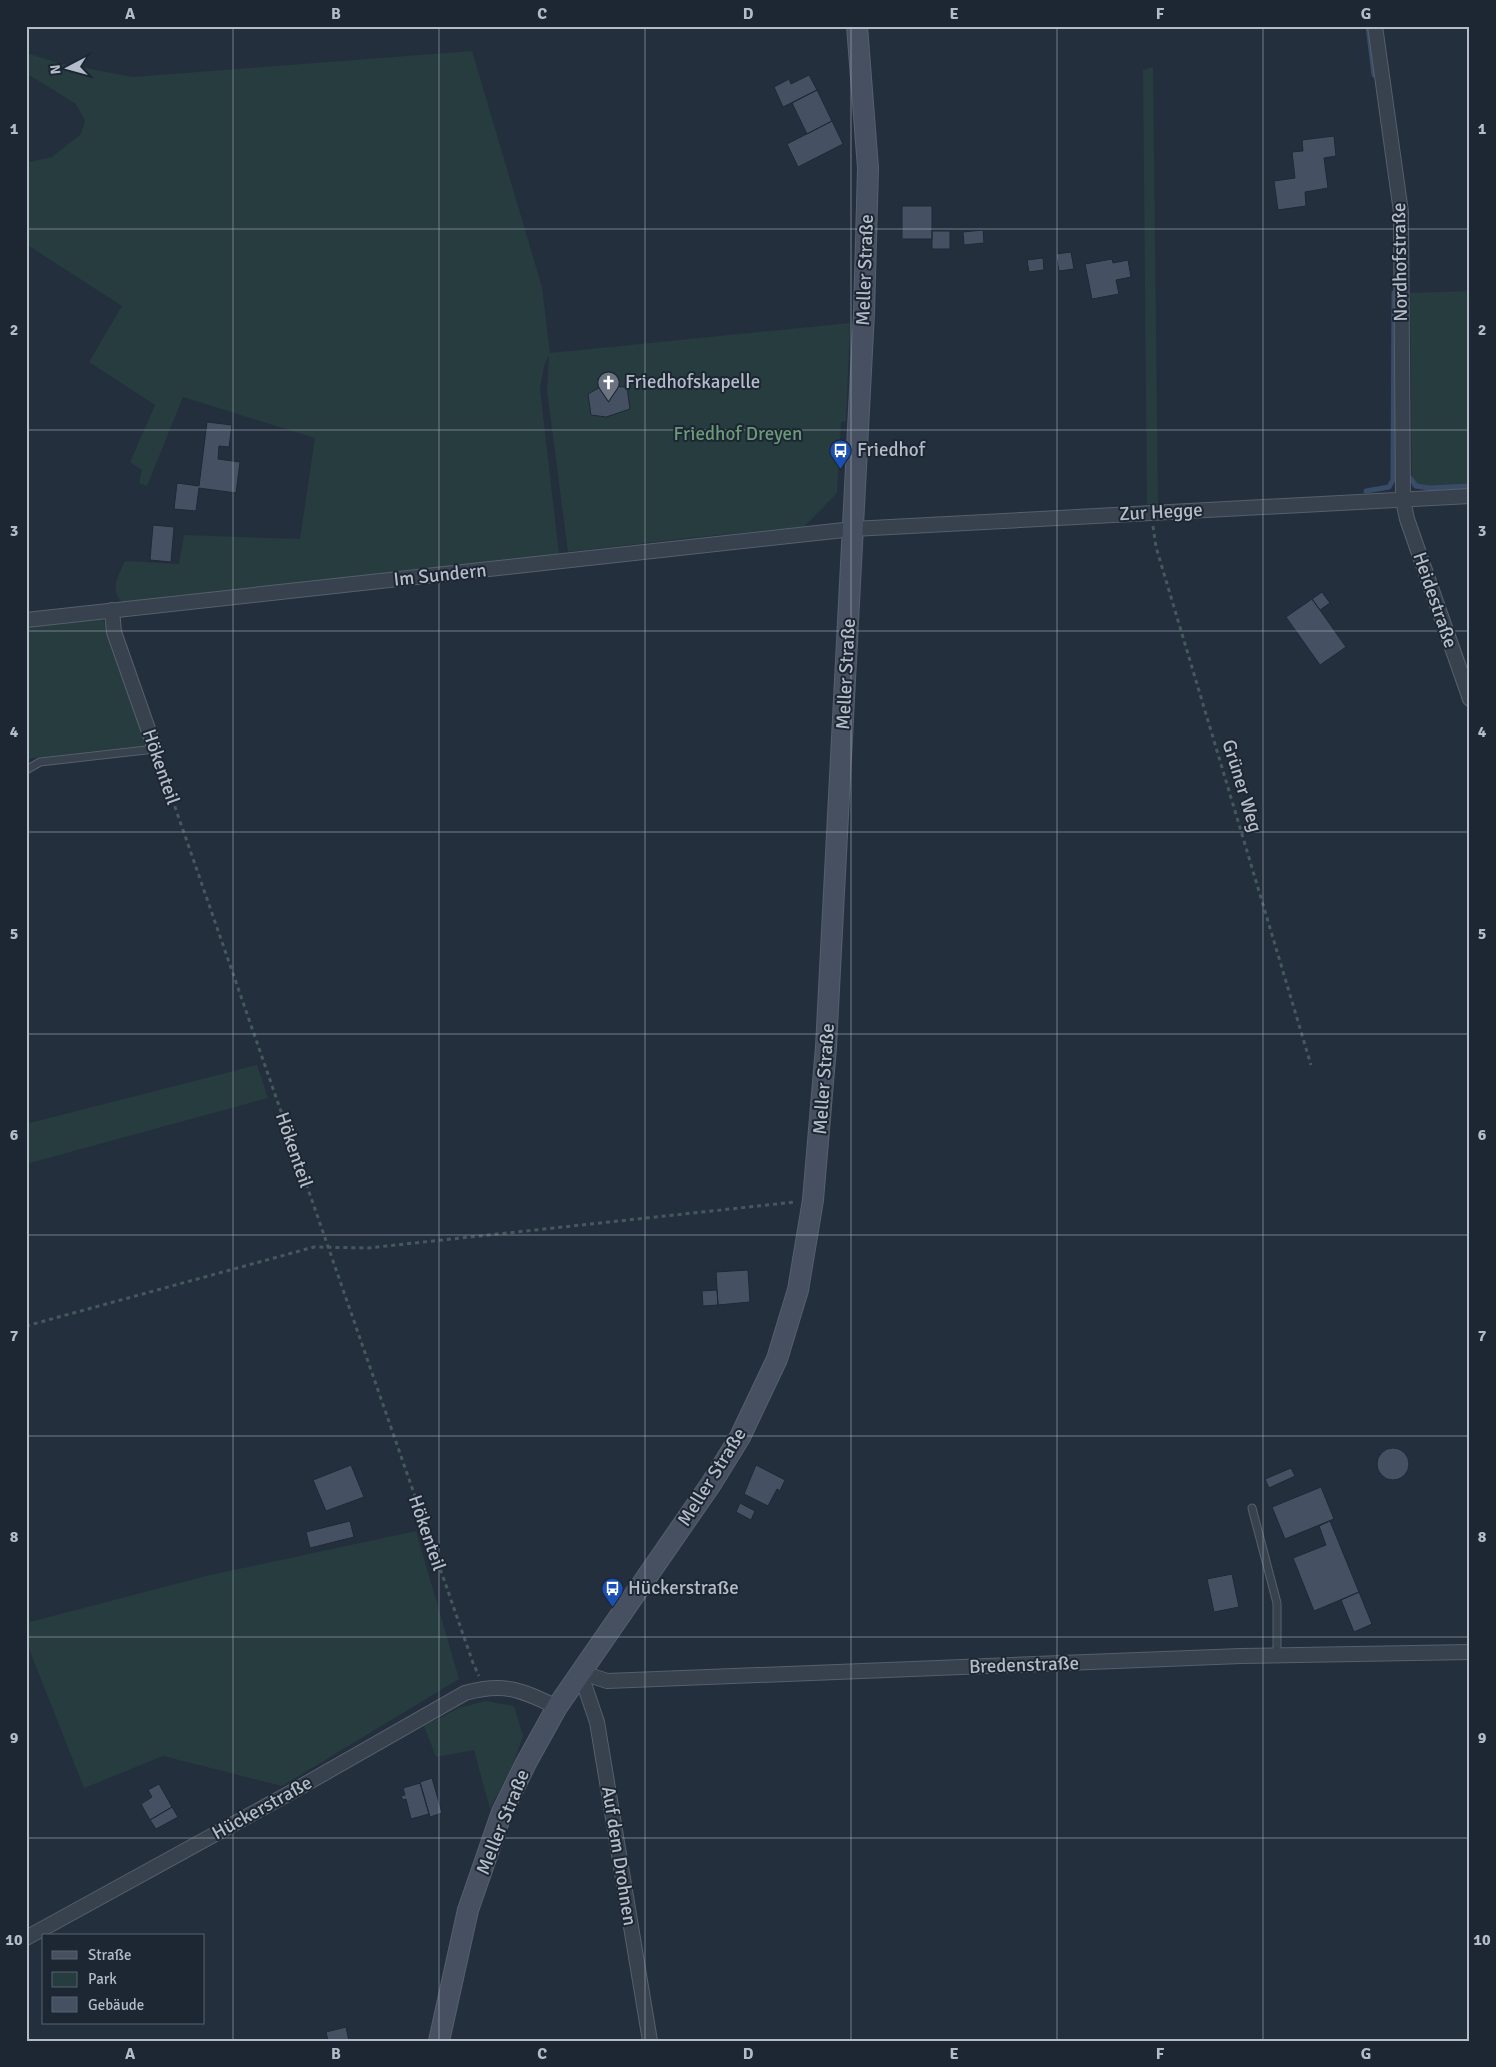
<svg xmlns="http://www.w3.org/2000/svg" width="1496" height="2067" font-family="Signika,sans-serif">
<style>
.green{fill:#263c3f}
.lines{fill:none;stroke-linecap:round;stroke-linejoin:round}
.stream{stroke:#394c67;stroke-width:5}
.building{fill:#455162;stroke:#1f2835}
.service-casing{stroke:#565f6c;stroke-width:9}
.minor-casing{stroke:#565f6c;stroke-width:16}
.secondary-casing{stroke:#565f6c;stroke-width:22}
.path{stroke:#44595c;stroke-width:3;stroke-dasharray:4 4;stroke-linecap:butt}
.service{stroke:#38414e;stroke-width:7}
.minor{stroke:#38414e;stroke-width:14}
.secondary{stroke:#465061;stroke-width:20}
.grid{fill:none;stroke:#b4bcc9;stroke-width:1;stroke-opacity:0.55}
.labels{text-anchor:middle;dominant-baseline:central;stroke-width:4;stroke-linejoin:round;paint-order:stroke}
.street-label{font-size:19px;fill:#b4bcc9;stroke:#1d2633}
.poi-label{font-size:19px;fill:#b4bcc9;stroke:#1d2633;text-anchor:start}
.park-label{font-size:19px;fill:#6b9a76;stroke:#1d2633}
.neatline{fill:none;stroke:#b4bcc9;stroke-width:2}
.grid-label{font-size:16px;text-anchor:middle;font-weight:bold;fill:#b4bcc9}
</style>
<rect width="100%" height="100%" fill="#242f3e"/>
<path class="green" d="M472 51 542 287 550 353 850 323 846 421 841 422 837 493 804 527 689 538 568 552 547 390 549 355 544 366 540 389 559 554 255 592 123 603C109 589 118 577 125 561L179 564 184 535 300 539 315 438 183 397 147 486 139 483 142 470 130 462 155 405 89 362 122 306 26 244V163L52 157 81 134 85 121 76 104 26 73V53L59 63 133 77Z
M1153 67 1158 504H1147L1143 70Z
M1470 291V484L1412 488 1410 293Z
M102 619 111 632 149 745 26 759V627Z
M257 1065 268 1098 26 1164V1124Z
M416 1531 459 1679 282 1786 163 1756 84 1788 26 1641V1623L206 1576Z
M485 1701 514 1706 523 1736 512 1767 490 1809 474 1750 436 1757 424 1726 459 1708Z"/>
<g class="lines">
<path class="stream" d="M1368 26 1374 75
M1411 479 1416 486 1430 488 1470 486
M1366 491 1389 487 1393 480 1394 293"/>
</g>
<path class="building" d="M809 75 817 90 783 107 774 87 789 79 791 84Z
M817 90 832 121 807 134 792 103Z
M832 121 843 144 798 167 787 144Z
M1334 136 1336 156 1324 158 1328 188 1305 192 1306 206 1278 210 1274 181 1295 178 1292 152 1303 151 1302 140Z
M902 206H932V239H902Z
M983 230 984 243 964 245 963 232Z
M932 231H950V249H932Z
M1071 252 1074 269 1059 271 1056 254Z
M1043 258 1044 270 1029 272 1027 260Z
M1112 259 1113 263 1128 260 1131 277 1116 280 1119 294 1092 299 1085 264Z
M602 386 627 387 630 409 606 417 591 415 588 394Z
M207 422 232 425 229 447 219 446 218 459 240 462 236 493 199 488 196 511 174 509 177 483 199 486Z
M153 525 174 527 171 562 150 560Z
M1322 592 1330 603 1320 610 1312 599Z
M1312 599 1346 647 1320 665 1286 617Z
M748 1270 750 1302 718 1305 716 1272Z
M717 1290 718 1305 703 1306 702 1291Z
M1377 1464a16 16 0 1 1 32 0a16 16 0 1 1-32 0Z
M351 1465 364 1497 326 1511 313 1480Z
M756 1465 785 1480 780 1491 777 1489 768 1506 744 1494Z
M1291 1468 1295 1476 1269 1488 1265 1479Z
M1321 1487 1334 1519 1285 1539 1272 1507Z
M740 1503 755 1511 751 1520 736 1512Z
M350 1521 354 1537 310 1548 306 1532Z
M1330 1521 1359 1592 1314 1611 1293 1558 1326 1545 1319 1526Z
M1232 1574 1239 1607 1214 1612 1207 1579Z
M1359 1592 1372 1624 1354 1632 1341 1600Z
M432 1778 442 1813 430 1817 420 1782Z
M420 1783 429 1814 411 1819 406 1799 403 1800 401 1796 405 1795 403 1788Z
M159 1784 172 1807 150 1820 141 1804 152 1797 148 1790Z
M172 1807 178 1817 156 1829 150 1820Z
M346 2027 349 2041H328L326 2032Z"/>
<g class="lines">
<defs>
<path id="service" d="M26 770 40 762 155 749
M1252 1508 1277 1603V1656"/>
<path id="minor" d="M1375 26 1401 212 1403 500 1407 519 1470 699
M112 610 114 632 155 749
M26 620 853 529 1470 496
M580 1672 607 1681 1241 1656 1470 1652
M580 1672 597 1722 650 2041
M26 1938 288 1794 465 1693C505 1682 521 1690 557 1707"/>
<path id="secondary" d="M439 2041 468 1910 502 1812 526 1763 557 1707 711 1484 740 1437 777 1359 798 1290 813 1200 826 1047 864 313 868 168 857 26"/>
</defs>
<use href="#service" class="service-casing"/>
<use href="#minor" class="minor-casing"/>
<use href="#secondary" class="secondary-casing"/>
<path class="path" d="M1153 526 1156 547 1311 1065
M159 761 473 1663 479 1676
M26 1326 314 1247 368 1248 795 1202"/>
<use href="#service" class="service"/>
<use href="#minor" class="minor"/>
<use href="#secondary" class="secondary"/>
</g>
<path class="grid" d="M233 26V2041M439 26V2041M645 26V2041M851 26V2041M1057 26V2041M1263 26V2041M26 229H1470M26 430H1470M26 631H1470M26 832H1470M26 1034H1470M26 1235H1470M26 1436H1470M26 1637H1470M26 1838H1470"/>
<defs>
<symbol id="church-pin" viewBox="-11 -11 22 30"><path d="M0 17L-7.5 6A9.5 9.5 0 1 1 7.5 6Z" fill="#6b7280" stroke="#1d2633"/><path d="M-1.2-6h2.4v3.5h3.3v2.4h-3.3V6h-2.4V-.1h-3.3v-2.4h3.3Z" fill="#fff"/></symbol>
<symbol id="bus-pin" viewBox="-11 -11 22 30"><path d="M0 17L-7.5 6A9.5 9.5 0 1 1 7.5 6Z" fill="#1a4fb4" stroke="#1d2633"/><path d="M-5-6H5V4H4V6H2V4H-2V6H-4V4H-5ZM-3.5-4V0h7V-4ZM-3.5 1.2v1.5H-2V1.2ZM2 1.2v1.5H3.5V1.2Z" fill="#fff"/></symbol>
</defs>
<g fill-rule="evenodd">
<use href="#church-pin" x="596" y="370" width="25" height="34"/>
<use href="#bus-pin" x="828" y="438" width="25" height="34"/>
<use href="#bus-pin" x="600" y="1576" width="25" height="34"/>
</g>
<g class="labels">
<g class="street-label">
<text transform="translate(1400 262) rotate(-91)">Nordhofstraße</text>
<text transform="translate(865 270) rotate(-88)">Meller Straße</text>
<text transform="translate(1161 512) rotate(-3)">Zur Hegge</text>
<text transform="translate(440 575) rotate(-6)">Im Sundern</text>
<text transform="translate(1435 600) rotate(71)">Heidestraße</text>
<text transform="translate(846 674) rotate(-87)">Meller Straße</text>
<text transform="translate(161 767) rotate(71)">Hökenteil</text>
<text transform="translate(1242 786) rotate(73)">Grüner Weg</text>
<text transform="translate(824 1079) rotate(-86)">Meller Straße</text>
<text transform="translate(294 1150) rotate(71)">Hökenteil</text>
<text transform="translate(712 1477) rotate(-58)">Meller Straße</text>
<text transform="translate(427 1533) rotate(71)">Hökenteil</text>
<text transform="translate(1024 1665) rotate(-2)">Bredenstraße</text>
<text transform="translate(262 1808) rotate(-29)">Hückerstraße</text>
<text transform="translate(503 1822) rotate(-68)">Meller Straße</text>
<text transform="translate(619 1856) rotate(81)">Auf dem Drohnen</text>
</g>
<g class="poi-label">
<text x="625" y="382">Friedhofskapelle</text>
<text x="857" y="450">Friedhof</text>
<text x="628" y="1588">Hückerstraße</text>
</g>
<g class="park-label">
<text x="738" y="434">Friedhof Dreyen</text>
</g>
</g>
<rect width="1496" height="2067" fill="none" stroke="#1d2633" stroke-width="55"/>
<rect x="42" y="1934" width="162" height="90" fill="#1d2633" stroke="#59626f"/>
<rect x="52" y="1951" width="25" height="8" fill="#465061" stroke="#59626f"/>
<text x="88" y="1960" font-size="15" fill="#b4bcc9">Straße</text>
<rect x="52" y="1972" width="25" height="15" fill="#263c3f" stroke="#59626f"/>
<text x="88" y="1984" font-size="15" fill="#b4bcc9">Park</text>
<rect x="52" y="1997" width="25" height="15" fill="#455162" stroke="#59626f"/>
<text x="88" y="2010" font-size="15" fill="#b4bcc9">Gebäude</text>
<g transform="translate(68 68) rotate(264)" stroke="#1d2633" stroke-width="4" paint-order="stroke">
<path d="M0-4L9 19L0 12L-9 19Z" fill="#b4bcc9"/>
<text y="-8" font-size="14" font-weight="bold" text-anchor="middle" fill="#b4bcc9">N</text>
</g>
<rect x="28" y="28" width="1440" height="2012" class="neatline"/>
<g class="grid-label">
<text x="130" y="19">A</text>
<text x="336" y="19">B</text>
<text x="542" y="19">C</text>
<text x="748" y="19">D</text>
<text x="954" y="19">E</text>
<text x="1160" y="19">F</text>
<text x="1366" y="19">G</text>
<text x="14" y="134">1</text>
<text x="1482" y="134">1</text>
<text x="14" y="335">2</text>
<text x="1482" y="335">2</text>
<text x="14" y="536">3</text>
<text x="1482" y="536">3</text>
<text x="14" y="737">4</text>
<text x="1482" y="737">4</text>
<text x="14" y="939">5</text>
<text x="1482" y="939">5</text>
<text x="14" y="1140">6</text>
<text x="1482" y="1140">6</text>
<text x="14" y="1341">7</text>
<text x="1482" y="1341">7</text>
<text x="14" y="1542">8</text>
<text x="1482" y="1542">8</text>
<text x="14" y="1743">9</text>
<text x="1482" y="1743">9</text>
<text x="14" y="1945">10</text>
<text x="1482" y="1945">10</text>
<text x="130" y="2059">A</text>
<text x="336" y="2059">B</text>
<text x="542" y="2059">C</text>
<text x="748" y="2059">D</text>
<text x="954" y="2059">E</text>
<text x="1160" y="2059">F</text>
<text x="1366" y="2059">G</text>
</g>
</svg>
